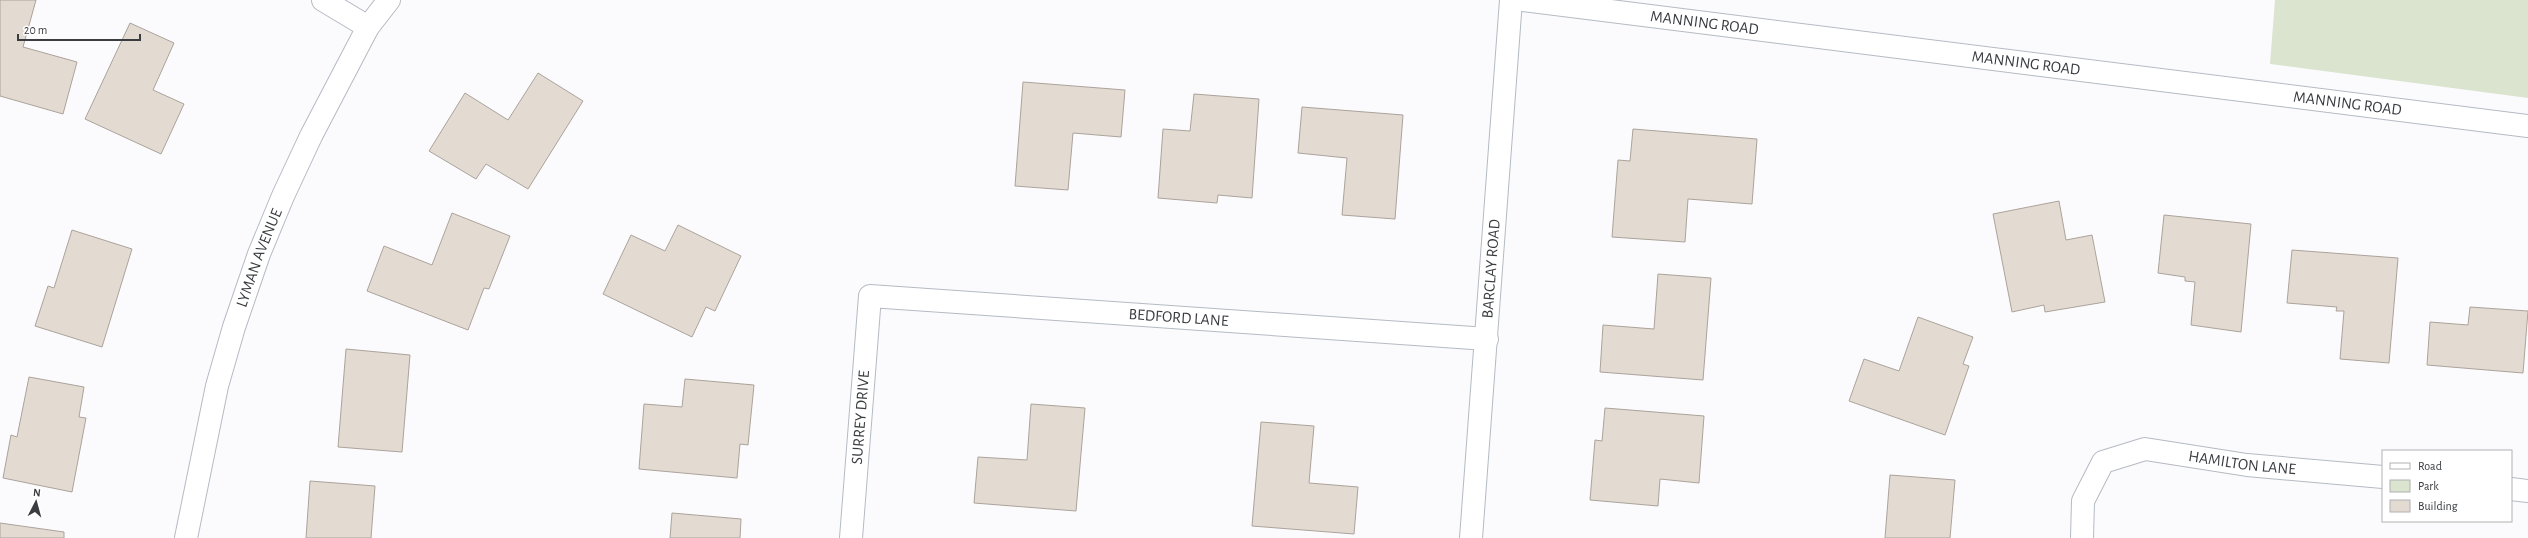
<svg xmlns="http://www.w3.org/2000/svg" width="2528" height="538" font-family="'Alegreya Sans',sans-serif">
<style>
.green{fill:#dae4cf}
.building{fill:#e3dad2;stroke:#aba39b}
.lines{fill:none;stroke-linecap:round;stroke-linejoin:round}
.street-casing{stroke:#b5bac3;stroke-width:24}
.secondary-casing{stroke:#b5bac3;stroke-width:24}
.street{stroke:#fff;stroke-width:22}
.secondary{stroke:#fff;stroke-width:22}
.labels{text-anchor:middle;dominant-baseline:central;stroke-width:3.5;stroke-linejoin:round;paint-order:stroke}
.street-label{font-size:16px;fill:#3a3c40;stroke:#fff}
</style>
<rect width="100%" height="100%" fill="#fbfbfd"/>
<path class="green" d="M2275 0H2528V98L2270 64Z"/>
<path class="building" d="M0 0H36L23 47 77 62 63 114 0 96Z
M130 23 174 43 153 90 184 104 161 154 85 119Z
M538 73 583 101 528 189 486 164 476 179 429 151 465 93 508 120Z
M1023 82 1125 90 1121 137 1073 133 1068 190 1015 186Z
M1194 94 1259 99 1252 198 1218 195 1217 203 1158 198 1163 129 1190 131Z
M1302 107 1403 115 1395 219 1342 215 1347 158 1298 153Z
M1633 129 1757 139 1752 204 1688 199 1685 242 1612 237 1618 160 1630 161Z
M2059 201 2066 240 2092 235 2105 302 2045 312 2044 305 2012 312 1993 214Z
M452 213 510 236 489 289 484 288 468 330 367 291 384 246 432 265Z
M2164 215 2251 224 2241 332 2191 325 2195 282 2185 281V277L2158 273Z
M678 225 741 256 715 311 706 307 692 337 603 294 631 235 665 251Z
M72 230 132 249 102 347 35 326 48 286 54 288Z
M2292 250 2398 258 2389 363 2340 359 2344 311H2336L2337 307 2287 303Z
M1658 274 1711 278 1703 380 1600 372 1603 325 1654 329Z
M2470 307 2528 311 2523 373 2427 365 2430 322 2468 325Z
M1918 317 1973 337 1963 364 1969 366 1945 435 1849 401 1864 359 1899 371Z
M346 349 410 355 402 452 338 447Z
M29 377 84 387 79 417 86 418 72 492 3 478 11 435 17 437Z
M685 379 754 385 748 445 740 444 737 478 639 469 644 404 682 407Z
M1031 404 1085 408 1076 511 974 503 978 457 1027 460Z
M1605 408 1704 416 1699 483 1660 479 1658 506 1590 500 1595 440 1602 441Z
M1261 422 1314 426 1309 483 1358 487 1354 534 1252 526Z
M1890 475 1955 480 1950 538H1885Z
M310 481 375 486 371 538H306Z
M672 513 741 519 740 538H670Z
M0 523 64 532V538H0Z"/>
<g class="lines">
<defs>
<g id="street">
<path d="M323 0 368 27"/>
<path d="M2511 489 2528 491"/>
<path id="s1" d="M186 538 217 386 234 327 259 254 283 196 311 136 368 27 389 0"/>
<path id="s2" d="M851 538 870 296 1487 339"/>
<path id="s3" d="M1471 538 1511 0"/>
<path id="s4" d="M2082 538 2083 501 2103 462 2145 449 2247 465 2383 477"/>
</g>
<g id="secondary">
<path id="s5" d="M1523 0 2528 126"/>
</g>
</defs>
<use href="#street" class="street-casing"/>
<use href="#secondary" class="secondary-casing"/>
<use href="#street" class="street"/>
<use href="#secondary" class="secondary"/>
</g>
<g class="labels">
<g class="street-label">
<text stroke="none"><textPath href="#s5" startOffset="183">MANNING ROAD</textPath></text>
<text stroke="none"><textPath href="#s5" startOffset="507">MANNING ROAD</textPath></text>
<text stroke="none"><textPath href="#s5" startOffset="831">MANNING ROAD</textPath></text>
<text stroke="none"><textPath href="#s1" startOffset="290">LYMAN AVENUE</textPath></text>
<text stroke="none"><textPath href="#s3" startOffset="270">BARCLAY ROAD</textPath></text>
<text stroke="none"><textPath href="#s2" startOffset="552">BEDFORD LANE</textPath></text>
<text stroke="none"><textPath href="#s2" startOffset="121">SURREY DRIVE</textPath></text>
<text stroke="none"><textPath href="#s4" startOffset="223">HAMILTON LANE</textPath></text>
</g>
</g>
<rect x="2382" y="450" width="130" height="72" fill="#ffffff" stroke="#b0b1b3"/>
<rect x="2390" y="463" width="20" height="6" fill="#ffffff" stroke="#b0b1b3"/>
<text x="2418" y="470" font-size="12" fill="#3a3c40">Road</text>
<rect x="2390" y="480" width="20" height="12" fill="#dae4cf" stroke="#b0b1b3"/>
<text x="2418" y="490" font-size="12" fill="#3a3c40">Park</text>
<rect x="2390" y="500" width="20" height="12" fill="#e3dad2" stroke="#b0b1b3"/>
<text x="2418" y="510" font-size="12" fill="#3a3c40">Building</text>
<g transform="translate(36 502) rotate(6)" stroke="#ffffff" stroke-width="3" paint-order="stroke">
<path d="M0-3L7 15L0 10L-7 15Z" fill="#3a3c40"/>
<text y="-6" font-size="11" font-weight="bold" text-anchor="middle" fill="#3a3c40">N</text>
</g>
<path d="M18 34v6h122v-6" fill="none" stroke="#3a3c40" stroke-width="2"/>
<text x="24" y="34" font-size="12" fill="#3a3c40" stroke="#ffffff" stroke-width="3" paint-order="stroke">20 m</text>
</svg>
